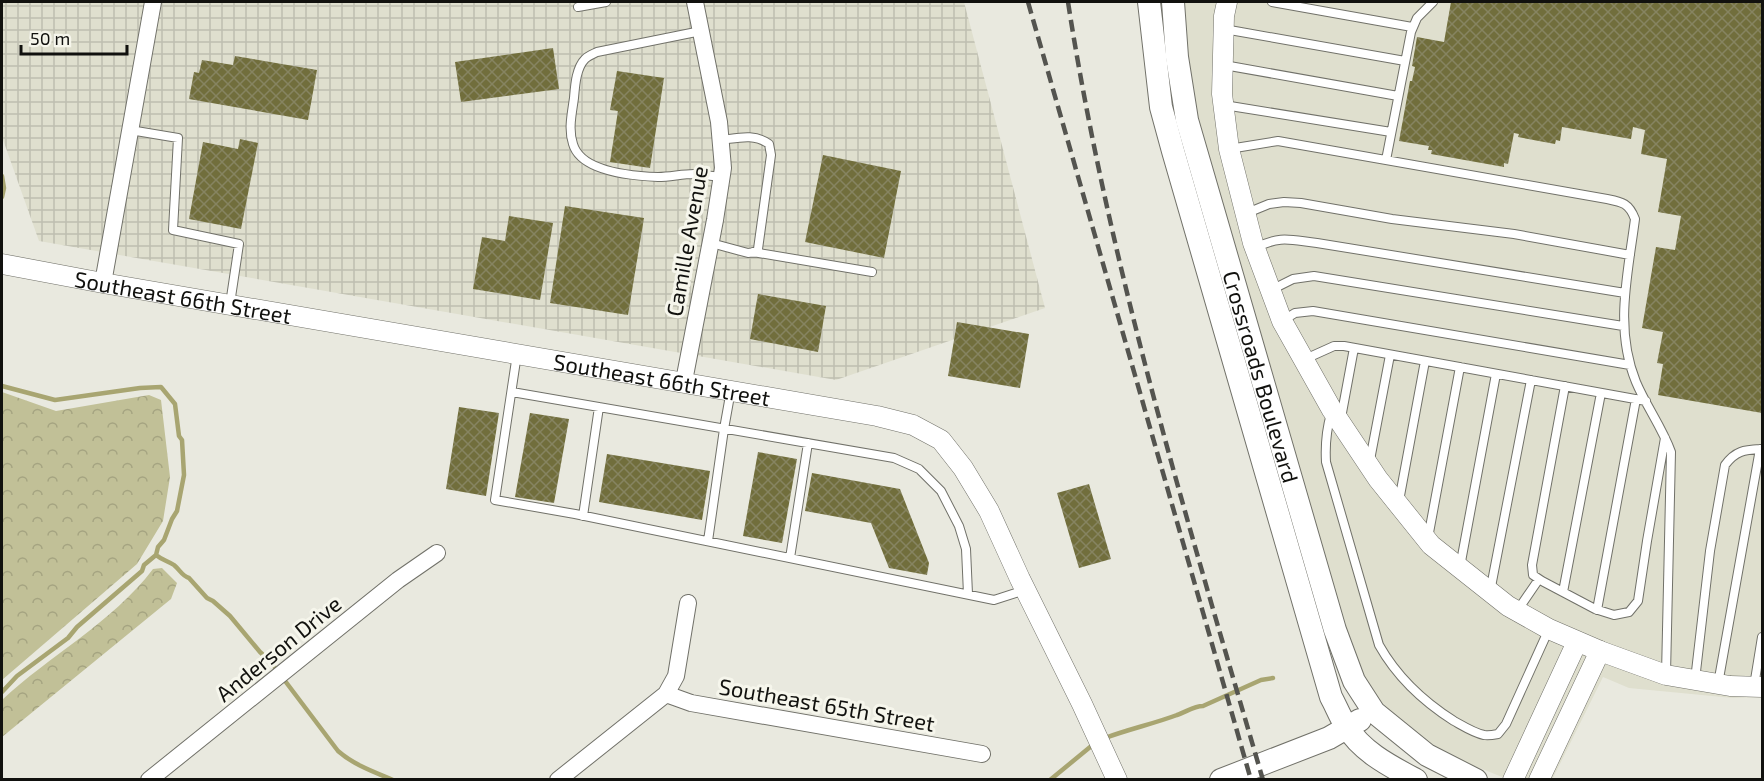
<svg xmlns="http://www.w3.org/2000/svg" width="1764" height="781" font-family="'Exo 2',sans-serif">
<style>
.built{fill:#dfdfce}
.industrial{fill:url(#industrial-grid)}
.forest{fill:url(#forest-crowns)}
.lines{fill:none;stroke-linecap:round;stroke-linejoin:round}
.stream{stroke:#a8a571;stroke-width:4.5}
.building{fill:url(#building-cross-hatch)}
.service-casing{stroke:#717169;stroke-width:10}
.minor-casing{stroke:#717169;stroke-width:18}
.tertiary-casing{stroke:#717169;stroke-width:21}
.secondary-casing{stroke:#717169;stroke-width:24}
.service{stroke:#fff;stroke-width:8}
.minor{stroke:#fff;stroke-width:16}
.tertiary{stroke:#fff;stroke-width:20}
.secondary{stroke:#fff;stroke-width:22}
.rail{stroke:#54544f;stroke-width:4.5;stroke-dasharray:12 6;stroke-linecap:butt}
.labels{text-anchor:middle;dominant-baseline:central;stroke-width:6;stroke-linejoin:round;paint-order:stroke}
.street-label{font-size:22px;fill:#11110e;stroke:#f6f6ec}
</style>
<defs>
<pattern id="industrial-grid" width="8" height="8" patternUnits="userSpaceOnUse" patternTransform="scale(1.5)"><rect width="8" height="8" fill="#dfdfce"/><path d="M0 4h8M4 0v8" fill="none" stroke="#bebeb0"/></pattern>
<pattern id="forest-crowns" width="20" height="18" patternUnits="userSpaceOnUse" patternTransform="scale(1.5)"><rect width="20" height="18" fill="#c1c097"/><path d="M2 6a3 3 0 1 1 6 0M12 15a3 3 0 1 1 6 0" fill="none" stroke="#a5a481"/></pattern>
<pattern id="building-cross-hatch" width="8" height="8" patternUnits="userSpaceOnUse" patternTransform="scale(1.5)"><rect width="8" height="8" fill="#716e3c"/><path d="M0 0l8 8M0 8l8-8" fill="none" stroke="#868461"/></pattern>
</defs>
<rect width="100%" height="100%" fill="#e9e9df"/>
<path class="built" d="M1181 2H1762V697L1733 698 1629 688 1603 677 1552 780 1507 779 1450 756 1387 714 1365 681 1342 627 1195 114Z"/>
<path class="industrial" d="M2 2H964L1045 308 836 380 39 241 2 137Z"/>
<path class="forest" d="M2 392 56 411 149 395 161 400 170 477 163 521 137 564 2 680Z
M162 568 177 583 171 599 2 737V700C50 655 112 623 153 569Z"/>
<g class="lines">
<path class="stream" d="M2 176 4 188 2 197
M2 386 55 400 140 388 161 387 175 404 179 436 182 440 184 475 177 511 172 519 164 540 158 547 156 555 144 565 142 571 77 627 68 638 17 676 2 692
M156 555C162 560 168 561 174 565 180 570 182 576 189 578L207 598 213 601 230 616 260 652 270 661 338 751C354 765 374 772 393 780
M1105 738C1129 729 1153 724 1177 715 1186 712 1194 706 1203 706L1261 680 1273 678
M1050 780 1095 743"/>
</g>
<path class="building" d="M1451 2H1762V413L1658 395 1663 364 1657 363 1663 332 1642 328 1656 247 1675 250 1681 216 1658 212 1667 159 1641 154 1645 130 1633 127 1631 139 1562 127 1560 141 1556 140 1555 144 1518 137 1519 134 1514 133 1508 164 1504 163V167L1431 154 1432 150H1428L1429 146 1399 141 1410 81H1412L1415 67 1412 66 1417 37 1444 42Z
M553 48 559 89 461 102 455 62Z
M235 56 317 70 308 120 189 99 194 72 199 73 202 60 233 65Z
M617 71 664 78 650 168 610 162 618 111 610 110Z
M240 139 258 143 241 229 189 219 203 142 238 149Z
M823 155 901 171 884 258 805 242Z
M565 206 644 218 628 315 550 303Z
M509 216 553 223 540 300 473 289 482 237 505 241Z
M758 294 826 306 818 352 750 339Z
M957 322 1029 334 1020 388 948 376Z
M459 407 499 413 486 496 446 489Z
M530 413 569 419 554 503 515 497Z
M758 452 797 459 782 543 743 536Z
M607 454 710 471 702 520 599 502Z
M812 473 900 489 929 563 927 575 889 568 871 523 805 511Z
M1089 484 1111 559 1079 568 1057 493Z"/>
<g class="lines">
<defs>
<path id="service" d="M1272 2 1412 27
M578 7 606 2
M1224 29 1405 61
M701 31 597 52C593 54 588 56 585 59 576 68 575 86 574 98 572 113 568 129 573 144 581 172 633 176 658 177 670 177 682 174 694 174 703 175 712 176 722 177
M1224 65 1398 96
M1224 105 1391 132
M130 130 178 138 173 230 239 244 230 304
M1229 149 1278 141 1607 199C1622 202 1629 203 1635 219 1628 274 1614 328 1636 382 1646 406 1662 427 1671 452L1666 674
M1386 160 1411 32 1417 18 1433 2
M1247 213 1269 204 1284 202 1301 203 1392 219 1514 234 1630 255
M711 243 748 253 756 252 758 249 771 155 769 144C754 133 738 138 721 140
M1255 248C1281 235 1290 240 1317 243L1625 293
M753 252 872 272
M1271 290 1293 279 1314 276 1623 326
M1282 321 1295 313 1313 311 1630 365
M517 354 495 500 575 514 994 600 1025 590
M1303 360 1334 346H1344L1646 401
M1565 386 1532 565 1533 575 1542 581 1595 609 1614 615 1629 612 1638 601 1647 541 1665 438
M512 392 894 458 919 469 941 491 959 526 966 549 968 594
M1331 414C1326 431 1325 444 1326 462L1379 645C1397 677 1424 702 1454 721 1463 726 1474 733 1484 735 1488 736 1493 735 1498 734L1506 724 1549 629
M1341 418 1354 348
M1370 460 1390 355
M1399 501 1425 361
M583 516 599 407
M1428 538 1460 367
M708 541 724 429 731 390
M790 558 808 443
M1460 567 1496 374
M1490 592 1531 380
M1563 592 1601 393
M1597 610 1636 399
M1517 611 1539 579
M1695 680 1710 551 1725 465C1736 450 1745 450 1762 449
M1718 684 1760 449
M1754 686 1762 637"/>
<path id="minor" d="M103 283 153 2
M684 381 715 220 723 168 719 122 695 2
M666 694 691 703 982 754
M149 780 398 580 437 553
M558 780 666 694 676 676 688 603"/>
<g id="tertiary">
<path d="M1227 2 1224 16 1222 94 1229 149 1253 243 1282 321 1332 410 1378 479 1431 545 1508 606 1549 629 1600 651 1666 675 1730 686 1762 687"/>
<path id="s1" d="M2 264 103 283 877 416 913 425 941 440 963 468 989 511 1020 579 1082 704 1117 780"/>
<path d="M1513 780 1577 642"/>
<path d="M1539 780 1600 651"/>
</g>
<g id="secondary">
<path d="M1149 2 1161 107 1173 151 1331 697C1336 706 1340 717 1346 726 1362 752 1390 766 1416 780"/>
<path id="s2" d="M1173 2 1177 57 1187 120 1335 630 1354 681 1374 712 1427 755 1476 780"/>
<path d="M1221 780 1329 738 1360 720"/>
</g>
</defs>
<use href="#service" class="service-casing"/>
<use href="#minor" class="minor-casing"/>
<use href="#tertiary" class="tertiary-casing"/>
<use href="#secondary" class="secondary-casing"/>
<use href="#service" class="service"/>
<use href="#minor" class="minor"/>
<use href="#tertiary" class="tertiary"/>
<use href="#secondary" class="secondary"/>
<path class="rail" d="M1028 2 1251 780
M1068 2C1109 266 1188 523 1263 780"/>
</g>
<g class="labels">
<g class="street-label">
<text transform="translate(686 241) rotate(-80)">Camille Avenue</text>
<text stroke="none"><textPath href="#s1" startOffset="184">Southeast 66th Street</textPath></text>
<text stroke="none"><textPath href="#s2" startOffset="386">Crossroads Boulevard</textPath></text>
<text stroke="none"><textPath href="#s1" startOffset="670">Southeast 66th Street</textPath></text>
<text transform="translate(278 648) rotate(-39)">Anderson Drive</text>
<text transform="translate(827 704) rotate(10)">Southeast 65th Street</text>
</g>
</g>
<rect width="1764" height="781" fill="none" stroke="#11110e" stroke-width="6"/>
<path d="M21 45v9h106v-9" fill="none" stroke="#11110e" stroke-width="3"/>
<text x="30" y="45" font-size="18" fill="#11110e" stroke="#f6f6ec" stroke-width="4.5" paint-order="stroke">50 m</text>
</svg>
